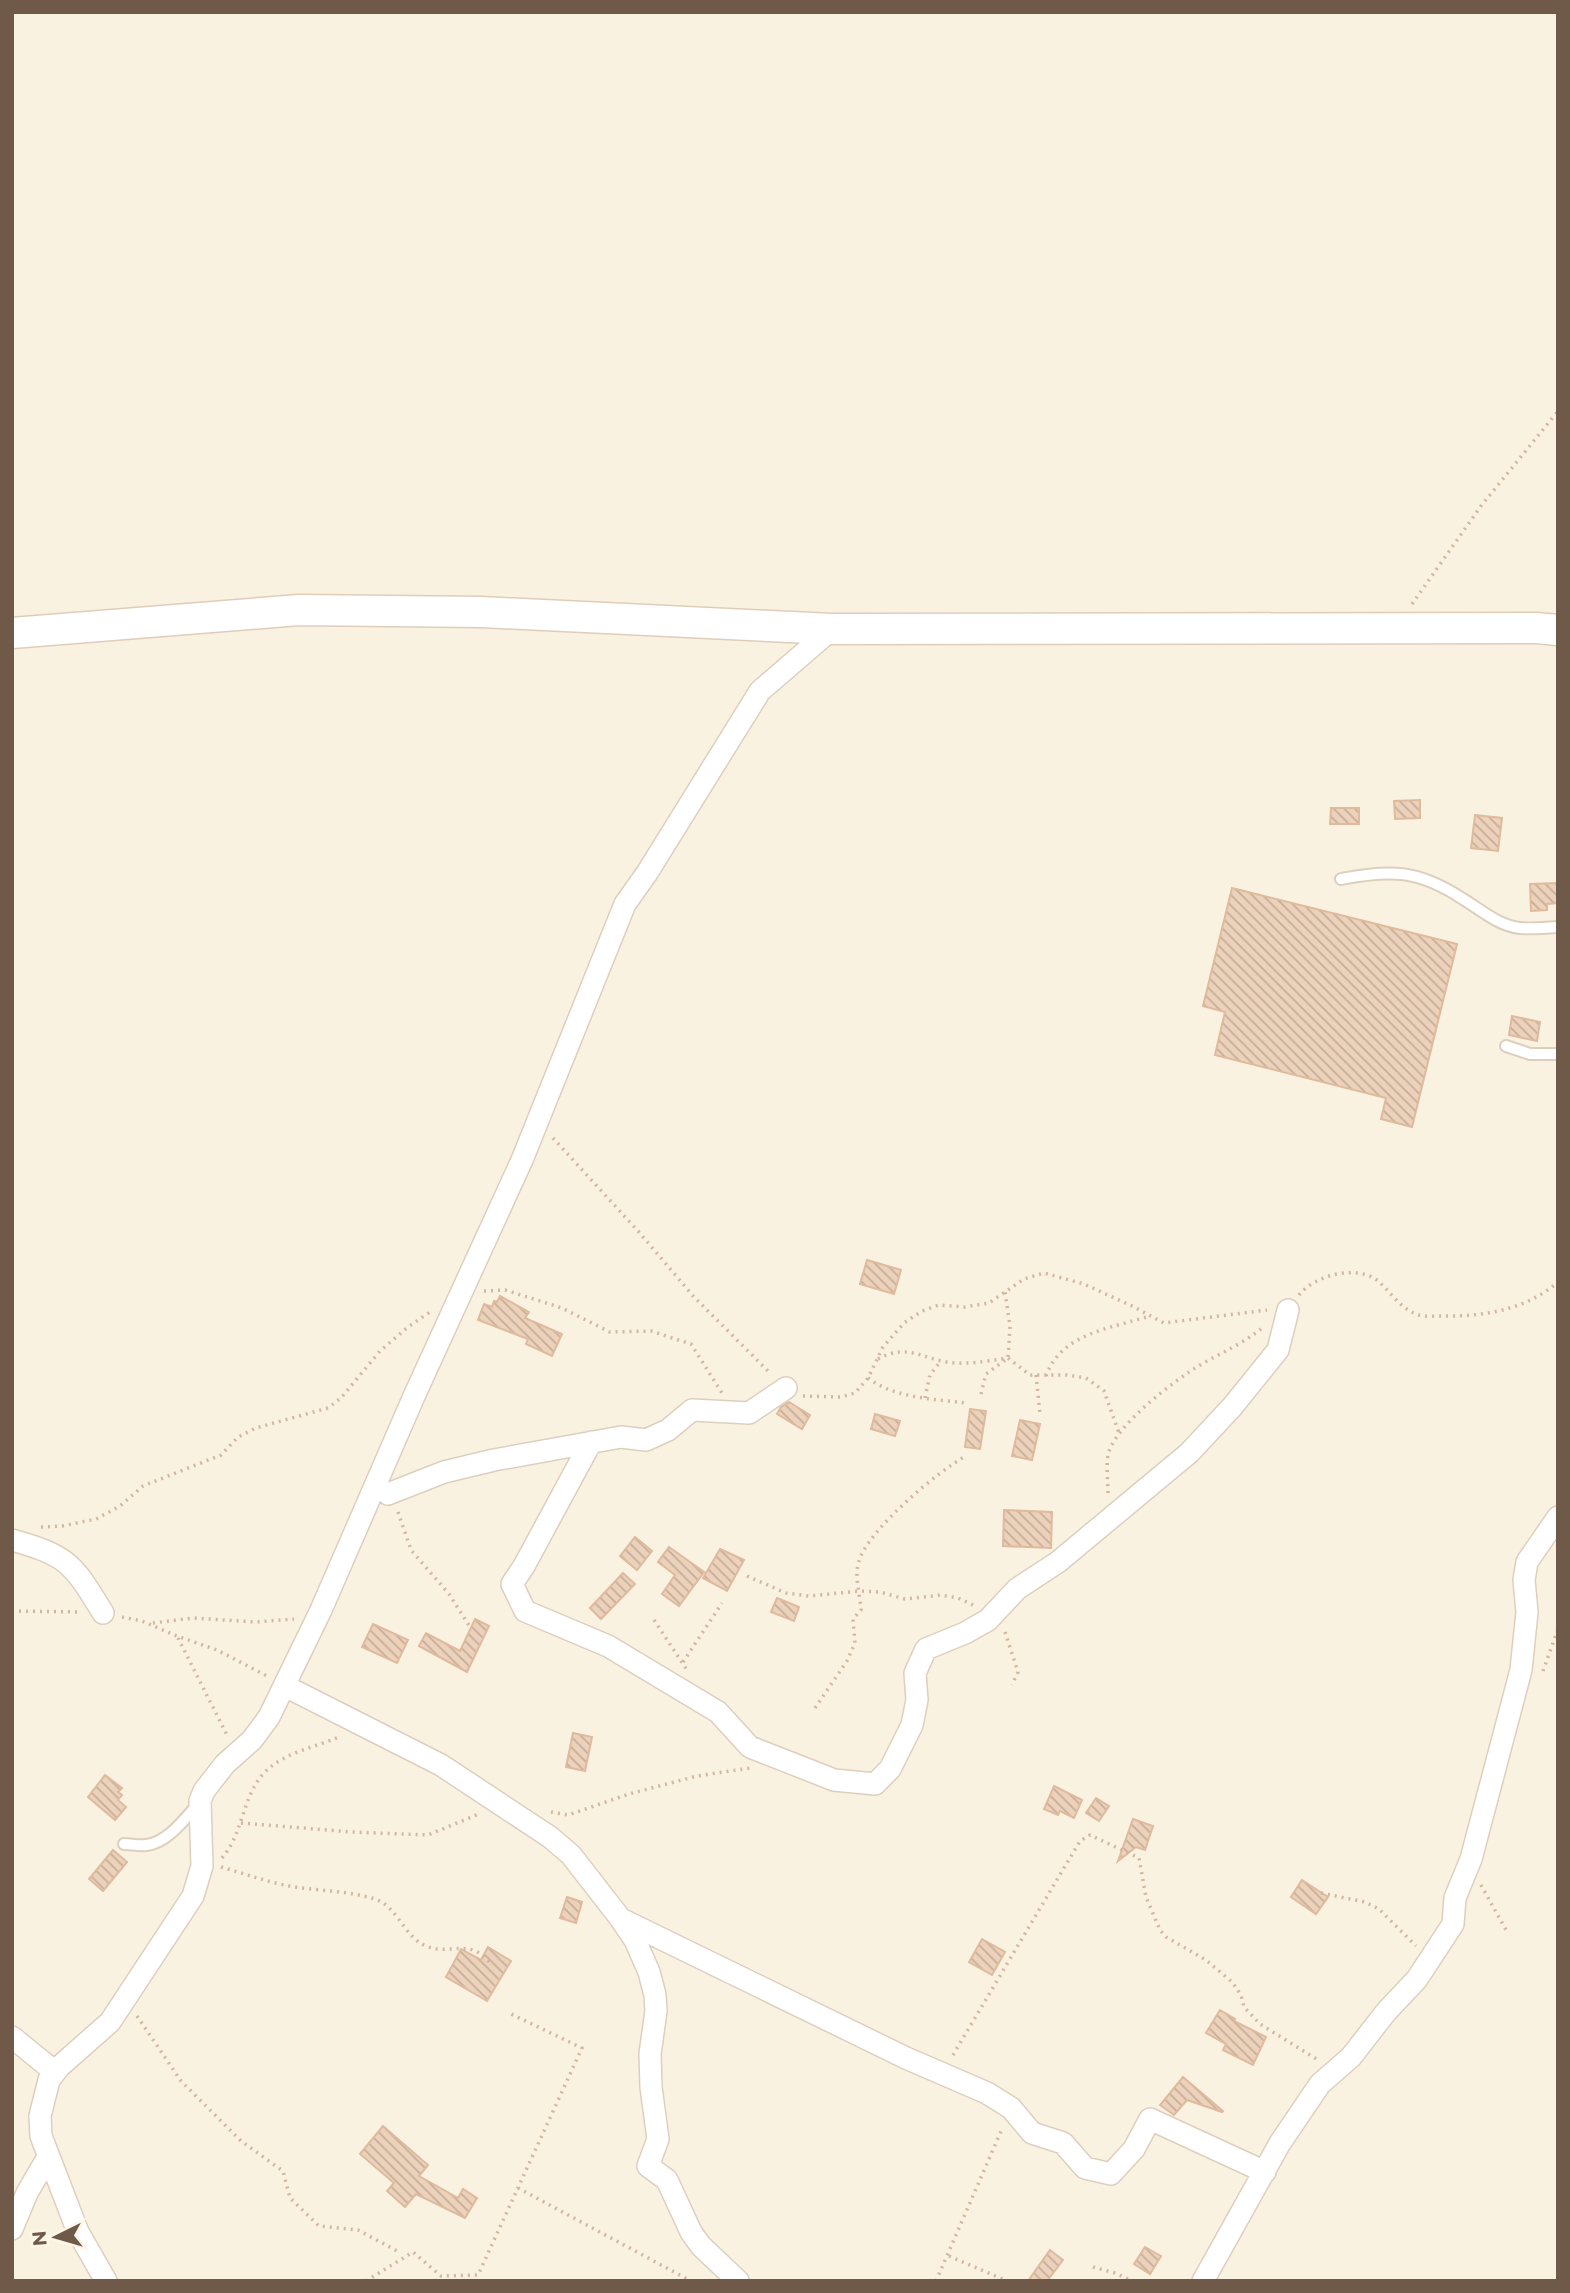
<svg xmlns="http://www.w3.org/2000/svg" width="1570" height="2293" font-family="Montserrat,sans-serif">
<style>
.building{fill:url(#building-back-hatch);stroke:#dfba9d;stroke-width:2}
.lines{fill:none;stroke-linecap:round;stroke-linejoin:round}
.lane-casing{stroke:#ddcfbe;stroke-width:14}
.street-casing{stroke:#ddcfbe;stroke-width:24}
.secondary-casing{stroke:#dfcdba;stroke-width:33}
.path{stroke:#d2b69f;stroke-width:3.5;stroke-dasharray:2 5;stroke-linecap:butt}
.lane{stroke:#fff;stroke-width:10}
.street{stroke:#fff;stroke-width:21}
.secondary{stroke:#fff;stroke-width:30}
</style>
<defs>
<pattern id="building-back-hatch" width="6" height="6" patternUnits="userSpaceOnUse" patternTransform="scale(1.75)"><rect width="6" height="6" fill="#edd2bb"/><path d="M-1 5l2 2M0 0l6 6M5-1l2 2" fill="none" stroke="#c4ad9a"/></pattern>
</defs>
<rect width="100%" height="100%" fill="#faf2e1"/>
<path class="building" d="M1420 800V818L1395 819 1394 801Z
M1331 808H1359V824H1330Z
M1475 815 1502 818 1498 851 1471 848Z
M1558 883V903L1547 904V910L1531 911 1530 884Z
M1232 888 1457 944 1412 1127 1381 1119 1386 1098 1215 1055 1225 1012 1203 1006Z
M1512 1016 1540 1022 1537 1041 1509 1035Z
M867 1260 901 1270 894 1294 860 1284Z
M500 1296 529 1312 525 1318 562 1334 552 1356 526 1344 528 1339 478 1320 484 1304 492 1307 494 1301 497 1302Z
M789 1402 810 1415 802 1429 777 1414 781 1407Z
M970 1409 986 1411 980 1449 965 1447Z
M875 1414 900 1421 895 1436 871 1429Z
M1020 1420 1040 1424 1032 1460 1012 1456Z
M1004 1510 1052 1512 1051 1548 1003 1546Z
M635 1537 652 1551 637 1570 620 1556Z
M669 1547 704 1572 679 1606 662 1594 675 1575 658 1562Z
M720 1549 744 1560 727 1591 703 1578Z
M623 1573 635 1584 601 1619 590 1608Z
M777 1598 799 1607 794 1621 771 1612Z
M475 1619 489 1626 467 1672 419 1646 426 1633 460 1651Z
M373 1624 408 1640 397 1663 362 1647Z
M573 1733 592 1737 585 1771 566 1767Z
M105 1775 122 1788 118 1792 122 1795 118 1800 126 1807 115 1820 88 1797Z
M1054 1786 1082 1800 1074 1818 1060 1811 1058 1815 1044 1809Z
M1096 1798 1109 1806 1099 1821 1086 1813Z
M1133 1819 1153 1826 1145 1850 1136 1847 1118 1861Z
M113 1850 127 1862 103 1891 89 1879Z
M1302 1880 1328 1897 1316 1914 1291 1897Z
M567 1897 582 1902 576 1923 560 1918Z
M982 1939 1005 1952 992 1975 969 1962Z
M488 1947 511 1961 487 2001 446 1977 461 1949 481 1960Z
M1220 2010 1235 2019 1234 2021 1266 2037 1253 2065 1223 2050 1226 2044 1206 2033Z
M1183 2077 1223 2111 1222 2112 1187 2100 1174 2115 1160 2105Z
M383 2126 428 2165 419 2176 458 2198 463 2189 477 2198 465 2218 416 2194 405 2207 387 2191 394 2183 360 2154Z
M1145 2247 1161 2256 1150 2274 1134 2264Z
M1050 2250 1063 2260 1047 2281H1028Z"/>
<g class="lines">
<defs>
<path id="lane" d="M1341 879C1391 869 1419 870 1463 899 1481 910 1499 926 1520 928 1532 929 1546 928 1558 927
M1506 1046 1530 1054H1558
M124 1844C131 1844 139 1846 146 1845 168 1843 186 1817 199 1803"/>
<path id="street" d="M591 1442 524 1566 512 1584 525 1611 608 1646 718 1712 750 1747 834 1780 875 1784 890 1769 912 1725 917 1700 915 1673 926 1649 965 1633 988 1620 1017 1589 1058 1562 1189 1453 1232 1407 1278 1350 1288 1310
M388 1494 444 1472 494 1460 621 1437 646 1440 668 1430 692 1410 749 1413 786 1388
M12 1540C69 1556 73 1564 103 1613
M285 1686 441 1765 550 1837 571 1855 620 1918 635 1940 649 1972 655 1995 656 2011 650 2054 651 2087 658 2139 648 2166 667 2180 691 2232 701 2246 738 2281
M623 1920 906 2058 987 2093 1011 2108 1032 2133 1063 2143 1085 2168 1111 2174 1134 2149 1150 2119 1265 2172
M12 2037 55 2072
M12 2229 27 2193 48 2157
M106 2281 78 2232 41 2136 40 2116 49 2080 59 2067 110 2022 193 1896 202 1866 200 1801 204 1791 225 1764 252 1740 269 1717 321 1610 415 1394 522 1160 625 904 647 873 760 691 832 629
M1203 2281 1280 2143 1320 2084 1351 2057 1386 2012 1417 1979 1453 1924 1455 1898 1471 1859 1521 1670 1527 1612 1524 1580 1527 1562 1558 1517"/>
<path id="secondary" d="M12 633 299 610 481 612 832 629 1536 628 1558 630"/>
</defs>
<use href="#lane" class="lane-casing"/>
<use href="#street" class="street-casing"/>
<use href="#secondary" class="secondary-casing"/>
<path class="path" d="M1412 604 1481 506 1558 411
M553 1138 638 1231 694 1297 771 1374
M484 1291 505 1290 562 1308 610 1332 651 1331 691 1344 722 1393
M1299 1295C1315 1275 1357 1264 1378 1281 1392 1293 1400 1309 1419 1315 1425 1317 1434 1316 1441 1316 1482 1317 1526 1310 1558 1282
M878 1359C910 1341 927 1363 958 1363 975 1364 992 1360 1008 1358L1030 1375H1067L1086 1378 1104 1391 1119 1433
M1036 1375 1040 1414
M1046 1376C1061 1333 1112 1328 1150 1316
M868 1378C894 1398 934 1399 966 1403
M981 1394 986 1374 1008 1358 1010 1326 1005 1292
M803 1396 841 1397 855 1393 868 1378 883 1347 904 1323 922 1311 939 1305 965 1307 989 1303 1024 1279 1044 1273 1084 1284 1132 1306 1164 1323 1267 1310
M925 1398 930 1375 940 1362
M1108 1493C1108 1481 1106 1467 1108 1455 1114 1426 1175 1380 1200 1365 1221 1353 1242 1344 1261 1329
M398 1512 411 1550 449 1594 470 1627
M41 1527 62 1526 96 1519 120 1506 143 1486 221 1455 238 1437 256 1428 328 1408 341 1398 380 1351 408 1327 430 1312
M747 1576 786 1593 809 1596 860 1591 880 1592 905 1599 941 1595 958 1598 973 1605
M12 1611 80 1612
M122 1617 142 1621 177 1636 217 1650 267 1676
M654 1620 687 1670
M153 1623 193 1618 256 1622 294 1619
M1005 1632 1018 1672 1012 1685
M178 1638 228 1737
M683 1662 722 1603
M1543 1671 1558 1629
M815 1708 847 1661 855 1643 853 1619 861 1610C860 1594 854 1576 859 1561 868 1530 938 1471 966 1456
M551 1812 568 1815 629 1794 697 1776 750 1768
M241 1823 352 1832 428 1835 479 1814
M222 1858C244 1833 242 1794 266 1771 285 1752 317 1747 341 1736
M221 1867C242 1873 262 1880 284 1885 313 1891 346 1890 375 1899 398 1907 404 1937 426 1946 450 1956 470 1937 490 1963
M1481 1885 1506 1930
M1321 1893 1365 1902 1379 1909 1416 1946
M137 2016 181 2081 241 2141 283 2171 290 2198 319 2226 358 2230 399 2252
M953 2055 1080 1841 1090 1835 1139 1858 1146 1897 1160 1930 1166 1937 1206 1960 1232 1982 1241 1995 1244 2007 1260 2024 1318 2060
M518 2188 691 2281
M949 2256 1007 2281
M1093 2267 1115 2273 1132 2281
M366 2281 413 2252 441 2276 478 2275 582 2048 509 2013
M936 2281 1002 2129"/>
<use href="#lane" class="lane"/>
<use href="#street" class="street"/>
<use href="#secondary" class="secondary"/>
</g>
<rect width="1570" height="2293" fill="none" stroke="#6f5a4a" stroke-width="28"/>
<g transform="translate(56 2237) rotate(265)" stroke="#fdf6e7" stroke-width="5" paint-order="stroke">
<path d="M0-5L12 26L0 18L-12 26Z" fill="#6f5a4a"/>
<text y="-10" font-size="19" font-weight="bold" text-anchor="middle" fill="#6f5a4a">N</text>
</g>
</svg>
